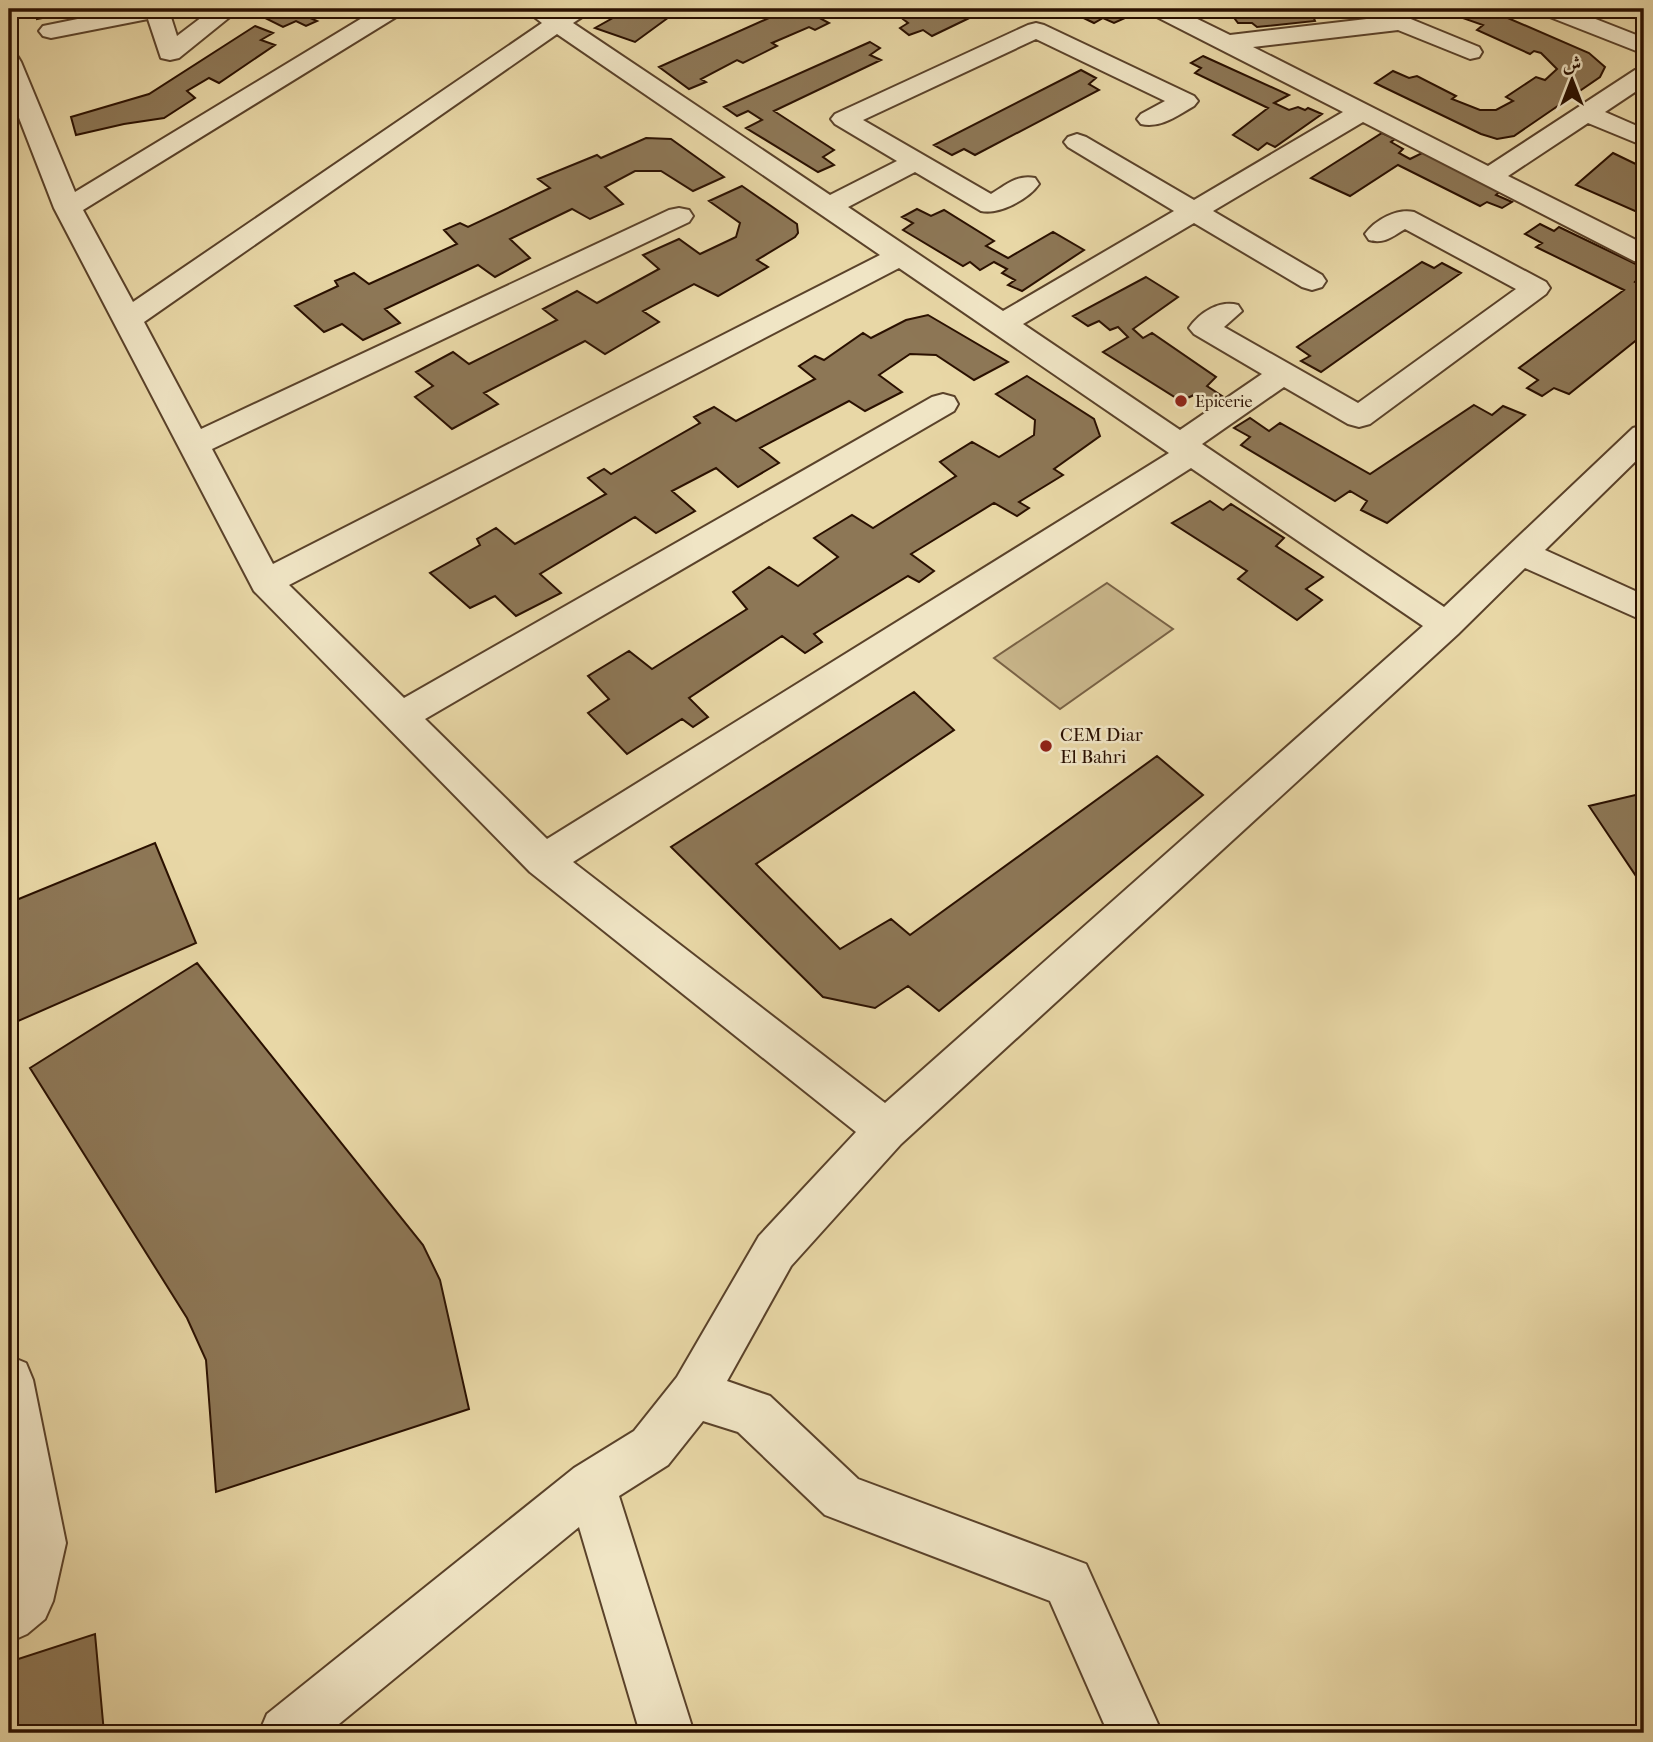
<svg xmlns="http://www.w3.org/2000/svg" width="1653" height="1742" font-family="'IM FELL French Canon',Amiri,serif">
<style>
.green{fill:#c8b58a;stroke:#796245;stroke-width:2}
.building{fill:#8d7756;stroke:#2a1000;stroke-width:2}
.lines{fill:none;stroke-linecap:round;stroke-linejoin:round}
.minor-casing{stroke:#5a422a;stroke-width:4}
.minor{fill:#f0e5c5;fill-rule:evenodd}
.poi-dot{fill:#8f2418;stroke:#f0e5c5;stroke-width:2.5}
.labels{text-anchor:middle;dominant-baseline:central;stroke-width:5;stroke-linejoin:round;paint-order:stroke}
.far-poi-label{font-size:16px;fill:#2a1000;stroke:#f0e5c5;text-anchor:start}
.poi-label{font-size:19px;fill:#2a1000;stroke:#f0e5c5;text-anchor:start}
</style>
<rect width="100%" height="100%" fill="#e8d7a6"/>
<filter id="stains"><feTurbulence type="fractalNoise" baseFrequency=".00286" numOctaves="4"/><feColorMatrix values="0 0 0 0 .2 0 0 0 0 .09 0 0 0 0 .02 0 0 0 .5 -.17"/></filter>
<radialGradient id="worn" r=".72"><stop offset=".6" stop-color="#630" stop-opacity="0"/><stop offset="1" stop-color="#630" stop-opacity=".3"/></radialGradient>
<path class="green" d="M1107 583 1173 629 1060 709 994 658Z"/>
<path class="building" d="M35 9H88L37 19Z
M284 9H336L327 14 321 12 310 18 317 21 306 26 296 21 283 27 267 19Z
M629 9H680L635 42 595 28Z
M789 9H803L829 23 815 30 809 27 772 43 777 46 743 63 737 60 701 79 706 82 689 89 659 67Z
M928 9H988L932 36 923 30 909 35 900 28 908 23 903 19Z
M1065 9H1121L1113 13 1125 18 1114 23 1103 18 1094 23Z
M1251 9H1487L1589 53 1605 67 1600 77 1514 136 1497 139 1481 134 1375 83 1393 71 1409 78 1417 76 1456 96 1452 99 1480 110H1496L1513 101 1506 97 1536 77 1545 80 1557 69 1541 53 1534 51 1530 54 1477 30 1483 25 1443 11 1394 10 1397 14 1344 18 1339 14 1313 16 1315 21 1257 27 1252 23H1238L1229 11Z
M255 26 273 33 261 40 275 45 219 83 209 78 187 91 195 98 164 118 124 124 76 135 71 117 149 94Z
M870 42 880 48 870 55 881 60 774 111 834 150 823 157 834 165 818 172 746 128 762 120 748 111 737 116 724 107Z
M1203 56 1289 95 1274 103 1289 110 1298 107 1305 110 1308 108 1322 114 1275 147 1267 143 1258 150 1233 135 1268 108 1195 73 1201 68 1191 63Z
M1081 70 1096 78 1089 84 1099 90 975 155 964 149 952 155 934 145Z
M1382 133 1395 139 1391 142 1403 149 1399 153 1410 159 1426 151 1502 190 1496 195 1512 202 1502 208 1487 202 1480 206 1398 165 1350 196 1311 178Z
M646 138 671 139 724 177 693 191 661 171H635L605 187 623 204 590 219 572 209 510 239 530 258 495 277 478 265 385 309 400 323 363 340 342 324 324 332 295 306 338 286 335 281 354 273 369 284 457 244 444 230 460 223 468 227 550 188 538 179 597 155 601 158Z
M1613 153 1644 168V174L1637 181 1644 184V215L1576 185Z
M742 186 797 224 798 233 795 237 757 260 768 267 718 296 694 284 643 311 659 322 605 354 585 341 484 393 498 404 452 429 415 397 433 386 416 372 453 352 469 364 557 320 543 309 577 291 597 303 659 269 643 255 679 239 700 254 736 237 740 223 709 201Z
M917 209 931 216 944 210 994 241 986 246 1008 258 1053 232 1084 250 1022 291 1008 285 1015 280 1002 273 1007 269 994 262 980 270 970 262 963 266 903 230 913 223 902 217Z
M1540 224 1554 231 1559 227 1644 268V272L1635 282 1644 286V334L1569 394 1554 388 1542 396 1527 388 1538 380 1519 368 1624 290 1536 247 1542 243 1525 234Z
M1422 262 1434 268 1442 263 1461 273 1321 372 1301 361 1310 356 1297 347Z
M1146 277 1178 297 1133 329 1143 338 1152 333 1216 377 1207 386 1222 396 1211 403 1196 394 1181 401 1103 352 1128 337 1118 327 1110 330 1099 321 1088 326 1073 316Z
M928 315 1008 362 974 380 936 355 910 354 879 375 902 392 865 411 849 401 760 448 779 463 738 487 716 468 672 491 695 511 656 533 635 517 540 574 561 593 516 616 495 596 470 608 430 573 480 545 477 539 496 528 515 544 606 494 588 478 604 469 611 474 700 423 694 417 714 407 736 421 815 379 799 366 815 356 824 360 863 333 871 338 906 320Z
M1027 376 1094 419 1100 436 1054 469 1063 475 1019 502 1029 508 1017 516 994 503 911 554 934 571 919 582 908 576 814 634 822 642 805 653 782 636 689 698 708 717 693 727 682 719 627 754 588 713 609 699 588 676 629 651 652 669 747 609 733 592 769 567 798 586 838 557 814 538 852 515 873 528 956 476 940 462 972 442 999 457 1034 435 1035 420 996 394Z
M1474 405 1492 415 1503 406 1525 415 1387 523 1361 510 1367 501 1350 491 1335 501 1241 445 1250 437 1234 428 1250 418 1269 431 1280 423 1370 474Z
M1210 501 1223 510 1231 504 1284 538 1276 546 1323 577 1306 589 1322 600 1297 620 1238 579 1247 571 1172 523Z
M914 692 954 730 756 864 840 949 891 919 910 935 1157 756 1203 795 939 1011 908 986 875 1008 823 997 671 847Z
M1644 793V881L1640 882 1589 806Z
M155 843 196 943 9 1025V903Z
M197 963 423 1245 440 1280 469 1409 216 1492 206 1360 187 1318 30 1068Z
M95 1634 104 1733H9V1662Z"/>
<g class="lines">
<defs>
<path id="minor" d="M127 9H174L170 14 177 36 206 14 204 9H228L231 16 179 58 170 60 161 58 148 19 51 38 43 36 39 31 43 26Z
M377 9H405L401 14 83 210 133 302 542 23 524 9H551L557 13 563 9H588L585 15 573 23 830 195 897 161 835 124 831 119 835 114 1028 25 1036 23 1044 25 1194 96 1198 101 1194 106C1178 115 1160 129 1141 124L1137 119 1141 114 1165 101 1036 39 863 120 991 194C1006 185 1018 174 1035 178L1039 184C1029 199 999 215 981 211L915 172 848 207 1003 311 1174 211 1068 147 1064 142 1068 137 1077 134 1086 137 1194 200 1343 112 1151 14 1147 9H1177L1230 35 1401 15 1479 47 1482 52 1479 57 1470 59 1398 30 1253 47 1488 166 1635 70 1644 68V86L1605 112 1644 129V146L1588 123 1508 176 1644 244V263L1634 261 1363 122 1213 211 1322 275 1326 281 1322 287 1312 290 1302 287 1194 223 1023 324 1180 430 1262 374 1194 334 1189 328C1200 312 1220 300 1238 305L1242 311 1224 327 1358 403 1516 289 1405 229C1392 237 1384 244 1369 240L1365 234C1375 220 1397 208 1414 212L1546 282 1550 288 1546 294 1370 424 1359 427 1348 424 1284 387 1202 444 1444 607 1633 428 1644 425V453L1545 550 1644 595V621L1525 568 1458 634 901 1144 791 1266 727 1381 770 1396 858 1479 1086 1564 1162 1733H1108L1050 1601 825 1515 738 1432 703 1421 668 1465 619 1496 694 1733H640L579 1527 328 1733H259L267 1714 574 1468 634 1431 677 1377 759 1236 856 1132 530 872 254 591 54 208 9 92V55L18 57 21 62 75 192ZM557 34 880 255 273 564 212 449 689 222 693 216 689 210 679 208 669 210 201 429 144 322ZM899 268 1169 453 547 839 425 719 954 411 958 404 954 397 943 394 932 397 404 698 289 585ZM1191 468 1423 626 885 1103 573 862Z
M1538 9H1570L1644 38V54L1542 14Z
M9 1356 26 1363 33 1380 66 1543 53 1601 45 1619 27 1634 9 1642V1572L16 1543 9 1505Z"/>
</defs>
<use href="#minor" class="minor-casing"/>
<use href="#minor" class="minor"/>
</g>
<g class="poi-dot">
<circle cx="1181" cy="401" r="7"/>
<circle cx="1046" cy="746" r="7"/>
</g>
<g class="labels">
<g class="far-poi-label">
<text x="1195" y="401">Epicerie</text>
</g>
<g class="poi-label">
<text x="1060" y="735">CEM Diar<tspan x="1060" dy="22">El Bahri</tspan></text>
</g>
</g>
<rect width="1653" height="1742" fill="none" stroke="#e8d7a6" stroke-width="35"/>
<rect x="10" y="10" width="1632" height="1721" fill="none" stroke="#2a1000" stroke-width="3.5"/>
<rect x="18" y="18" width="1618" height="1707" fill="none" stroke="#2a1000" stroke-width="2"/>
<g transform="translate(1572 80)" stroke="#f0e5c5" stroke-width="5" paint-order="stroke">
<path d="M0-5L12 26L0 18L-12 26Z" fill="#2a1000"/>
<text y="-10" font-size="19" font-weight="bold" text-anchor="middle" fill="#2a1000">ش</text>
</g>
<rect width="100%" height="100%" filter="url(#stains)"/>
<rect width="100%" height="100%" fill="url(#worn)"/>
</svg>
